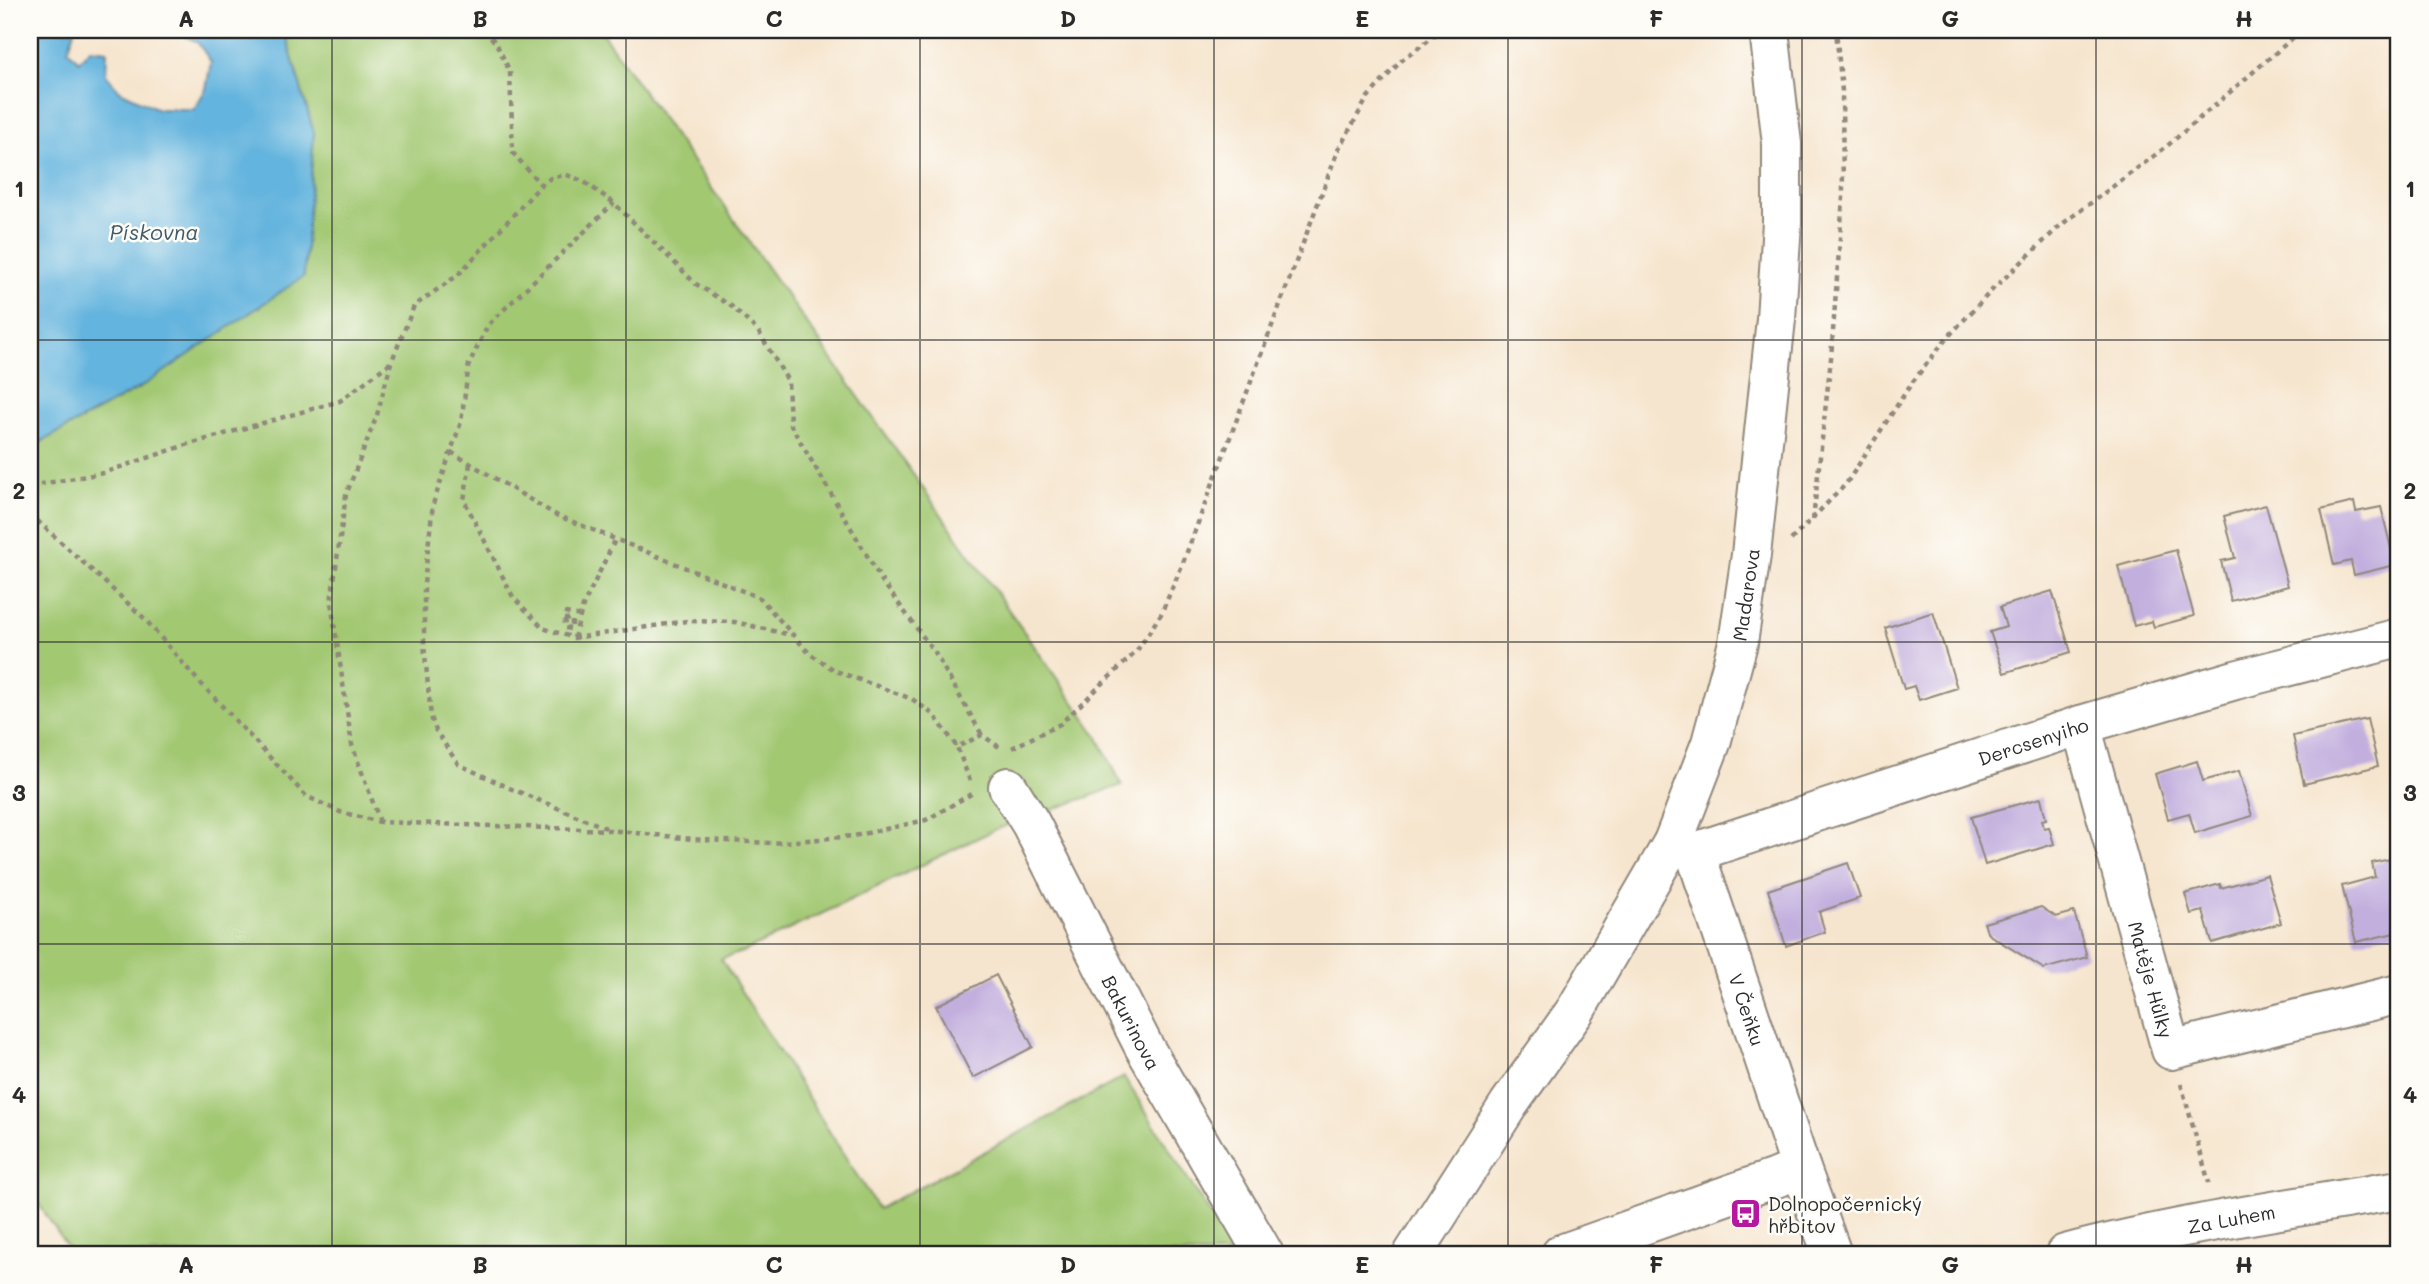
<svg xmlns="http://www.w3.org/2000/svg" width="2429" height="1284" font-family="Mali,sans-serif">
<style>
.green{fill:#a2c872;stroke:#667a4e;stroke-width:2}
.water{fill:#64b4de;stroke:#487084;stroke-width:2}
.building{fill:#c2afde}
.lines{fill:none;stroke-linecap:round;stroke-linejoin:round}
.street-casing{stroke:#90887c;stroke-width:42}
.path{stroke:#90887c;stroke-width:4.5;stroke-dasharray:5 5;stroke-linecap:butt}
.street{stroke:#fff;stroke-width:38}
.grid{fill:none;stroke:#2b2b2b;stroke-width:2;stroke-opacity:0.55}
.labels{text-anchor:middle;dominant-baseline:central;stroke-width:5;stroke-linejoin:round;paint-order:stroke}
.street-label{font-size:19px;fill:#2b2b2b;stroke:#fdfcf7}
.poi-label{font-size:19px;fill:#2b2b2b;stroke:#fdfcf7;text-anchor:start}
.water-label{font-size:21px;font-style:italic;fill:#3f5b6a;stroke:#fdfcf7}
.neatline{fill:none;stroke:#2b2b2b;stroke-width:2.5}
.grid-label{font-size:23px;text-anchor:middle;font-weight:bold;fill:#2b2b2b}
</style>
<rect width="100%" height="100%" fill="#fdfcf7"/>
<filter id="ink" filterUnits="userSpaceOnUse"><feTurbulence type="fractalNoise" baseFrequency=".0143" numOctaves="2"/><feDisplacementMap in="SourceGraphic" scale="14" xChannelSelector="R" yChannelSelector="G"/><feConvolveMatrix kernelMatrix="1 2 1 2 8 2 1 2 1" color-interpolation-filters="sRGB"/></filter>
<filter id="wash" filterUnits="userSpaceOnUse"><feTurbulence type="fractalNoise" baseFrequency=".00686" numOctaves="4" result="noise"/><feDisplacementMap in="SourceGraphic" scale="28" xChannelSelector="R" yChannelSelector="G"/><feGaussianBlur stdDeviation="1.57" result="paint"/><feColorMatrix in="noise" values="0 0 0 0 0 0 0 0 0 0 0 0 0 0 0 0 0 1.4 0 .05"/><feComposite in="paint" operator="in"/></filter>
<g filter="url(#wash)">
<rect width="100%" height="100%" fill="#f6e5ce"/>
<path class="green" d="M284 30H600L1096 734 1122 785 994 830 745 951 721 959 878 1209 1124 1077 1235 1254H72L30 1191V448L143 386 314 133Z"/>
<path class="water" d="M30 30H75L68 50 79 61 90 49 107 51 106 75 120 91 158 109H194L206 89 211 62 198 43 175 30H284L314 133 304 276 143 386 30 448Z"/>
<g id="blocks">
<path class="building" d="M2354 502 2356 512 2381 507 2395 565 2354 575 2351 561 2334 565 2321 510Z
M2266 505 2288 586 2231 601 2221 561 2235 558 2224 516Z
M2176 550 2194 616 2154 627 2152 621 2134 626 2118 566Z
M2052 591 2071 652 2004 673 1990 632 2006 627 2000 607Z
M1933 612 1957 688 1919 700 1914 686 1904 689 1885 628Z
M2367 719 2378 766 2304 784 2293 736Z
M2197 761 2203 781 2239 771 2252 816 2195 833 2189 813 2168 819 2155 774Z
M2041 798 2046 819 2042 820 2044 828 2049 827 2054 844 1985 865 1971 817Z
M2399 857V918H2397L2399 932 2356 942 2342 886 2375 877 2372 863Z
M1848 863 1860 898 1819 912 1825 932 1786 946 1768 890Z
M2267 875 2281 923 2212 943 2203 911 2191 914 2185 894 2220 884 2221 888Z
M2041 907 2056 917 2074 912 2087 957 2044 969 1988 934 1984 923Z
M996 975 1033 1047 973 1078 936 1006Z"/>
</g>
</g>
<g filter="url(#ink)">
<use href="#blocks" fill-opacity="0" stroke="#90887c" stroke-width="2"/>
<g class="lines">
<defs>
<g id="street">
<path id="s1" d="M2081 725 2171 1050 2399 994"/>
<path id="s2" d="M1008 787 1031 824 1143 1045 1264 1254"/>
<path id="s3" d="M1673 842 1695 852 2081 725 2235 680 2399 638"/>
<path id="s4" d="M1695 852 1801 1169 1832 1254"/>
<path id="s5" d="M1413 1254 1509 1104 1575 1011 1673 842 1711 743 1738 643 1751 555 1776 319 1782 222V144L1769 30"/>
<path d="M1561 1254 1801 1169"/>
<path id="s6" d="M2065 1254C2175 1225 2287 1209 2399 1190"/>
</g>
</defs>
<use href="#street" class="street-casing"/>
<path class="path" d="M484 30 496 43 510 72 513 153 541 185
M451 452 556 515 760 598 810 654 836 671 912 699 934 715 957 747
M470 464 464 500 513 597 543 628 574 638 687 621 735 622 791 635
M30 486 103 473 186 445 340 401 390 363
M30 514 144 618 194 676 306 796 340 812 380 822 609 830 702 840 773 843 854 836 926 820 973 793
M1813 520 1831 358 1843 197 1842 91 1836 30
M1791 540 1846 484 1911 384 1946 339 1994 288 2061 225 2166 147 2302 30
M564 619H572V629L564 628 566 613 580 616
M574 638 583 606 615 540
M1012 748 1060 724 1136 652 1161 614 1181 568 1338 150 1368 97 1401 61 1442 30
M970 781 957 747 982 735 1002 749
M380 822 352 745 331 602 346 495 377 415 391 363 414 306 458 275 541 185 552 177 567 175 583 181 614 203 696 284 731 306 758 331 788 381 790 424 882 581 935 653 982 735
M606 828 507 787 458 764 436 731 431 717 424 644V584L433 504 461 422 469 364 488 325 614 203
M2181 1084 2209 1183"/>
<use href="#street" class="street"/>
</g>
</g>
<path class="grid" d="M332 30V1254M626 30V1254M920 30V1254M1214 30V1254M1508 30V1254M1802 30V1254M2096 30V1254M30 340H2399M30 642H2399M30 944H2399"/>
<defs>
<symbol id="bus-square" viewBox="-11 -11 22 22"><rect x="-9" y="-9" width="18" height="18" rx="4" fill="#b5179e" stroke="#fdfcf7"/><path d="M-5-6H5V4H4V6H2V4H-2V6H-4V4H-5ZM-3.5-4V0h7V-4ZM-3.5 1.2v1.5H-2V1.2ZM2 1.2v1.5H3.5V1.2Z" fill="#fff"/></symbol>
</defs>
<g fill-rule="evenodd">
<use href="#bus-square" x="1728" y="1196" width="35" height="35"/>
</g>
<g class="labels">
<g class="street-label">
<text stroke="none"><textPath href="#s5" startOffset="746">Madarova</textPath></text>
<text stroke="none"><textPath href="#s3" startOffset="380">Dercsenyiho</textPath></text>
<text stroke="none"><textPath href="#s1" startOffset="264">Matěje Hůlky</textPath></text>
<text stroke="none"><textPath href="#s4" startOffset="166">V Čeňku</textPath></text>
<text stroke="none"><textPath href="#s2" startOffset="266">Bakurinova</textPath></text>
<text stroke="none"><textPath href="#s6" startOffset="170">Za Luhem</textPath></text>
</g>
<g class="poi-label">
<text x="1768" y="1203">Dolnopočernický<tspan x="1768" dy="22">hřbitov</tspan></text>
</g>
<g class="water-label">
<text x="154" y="231">Pískovna</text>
</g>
</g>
<rect width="2429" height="1284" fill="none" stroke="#fdfcf7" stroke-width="77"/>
<rect x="38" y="38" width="2352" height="1208" class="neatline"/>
<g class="grid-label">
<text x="186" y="27">A</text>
<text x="480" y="27">B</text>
<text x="774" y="27">C</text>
<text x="1068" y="27">D</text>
<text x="1362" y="27">E</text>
<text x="1656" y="27">F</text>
<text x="1950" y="27">G</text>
<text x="2244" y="27">H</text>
<text x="19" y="197">1</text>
<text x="2410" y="197">1</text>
<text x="19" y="499">2</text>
<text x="2410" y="499">2</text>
<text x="19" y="801">3</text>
<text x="2410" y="801">3</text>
<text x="19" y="1103">4</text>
<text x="2410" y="1103">4</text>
<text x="186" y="1273">A</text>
<text x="480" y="1273">B</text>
<text x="774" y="1273">C</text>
<text x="1068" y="1273">D</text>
<text x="1362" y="1273">E</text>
<text x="1656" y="1273">F</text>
<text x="1950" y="1273">G</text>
<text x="2244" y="1273">H</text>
</g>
</svg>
